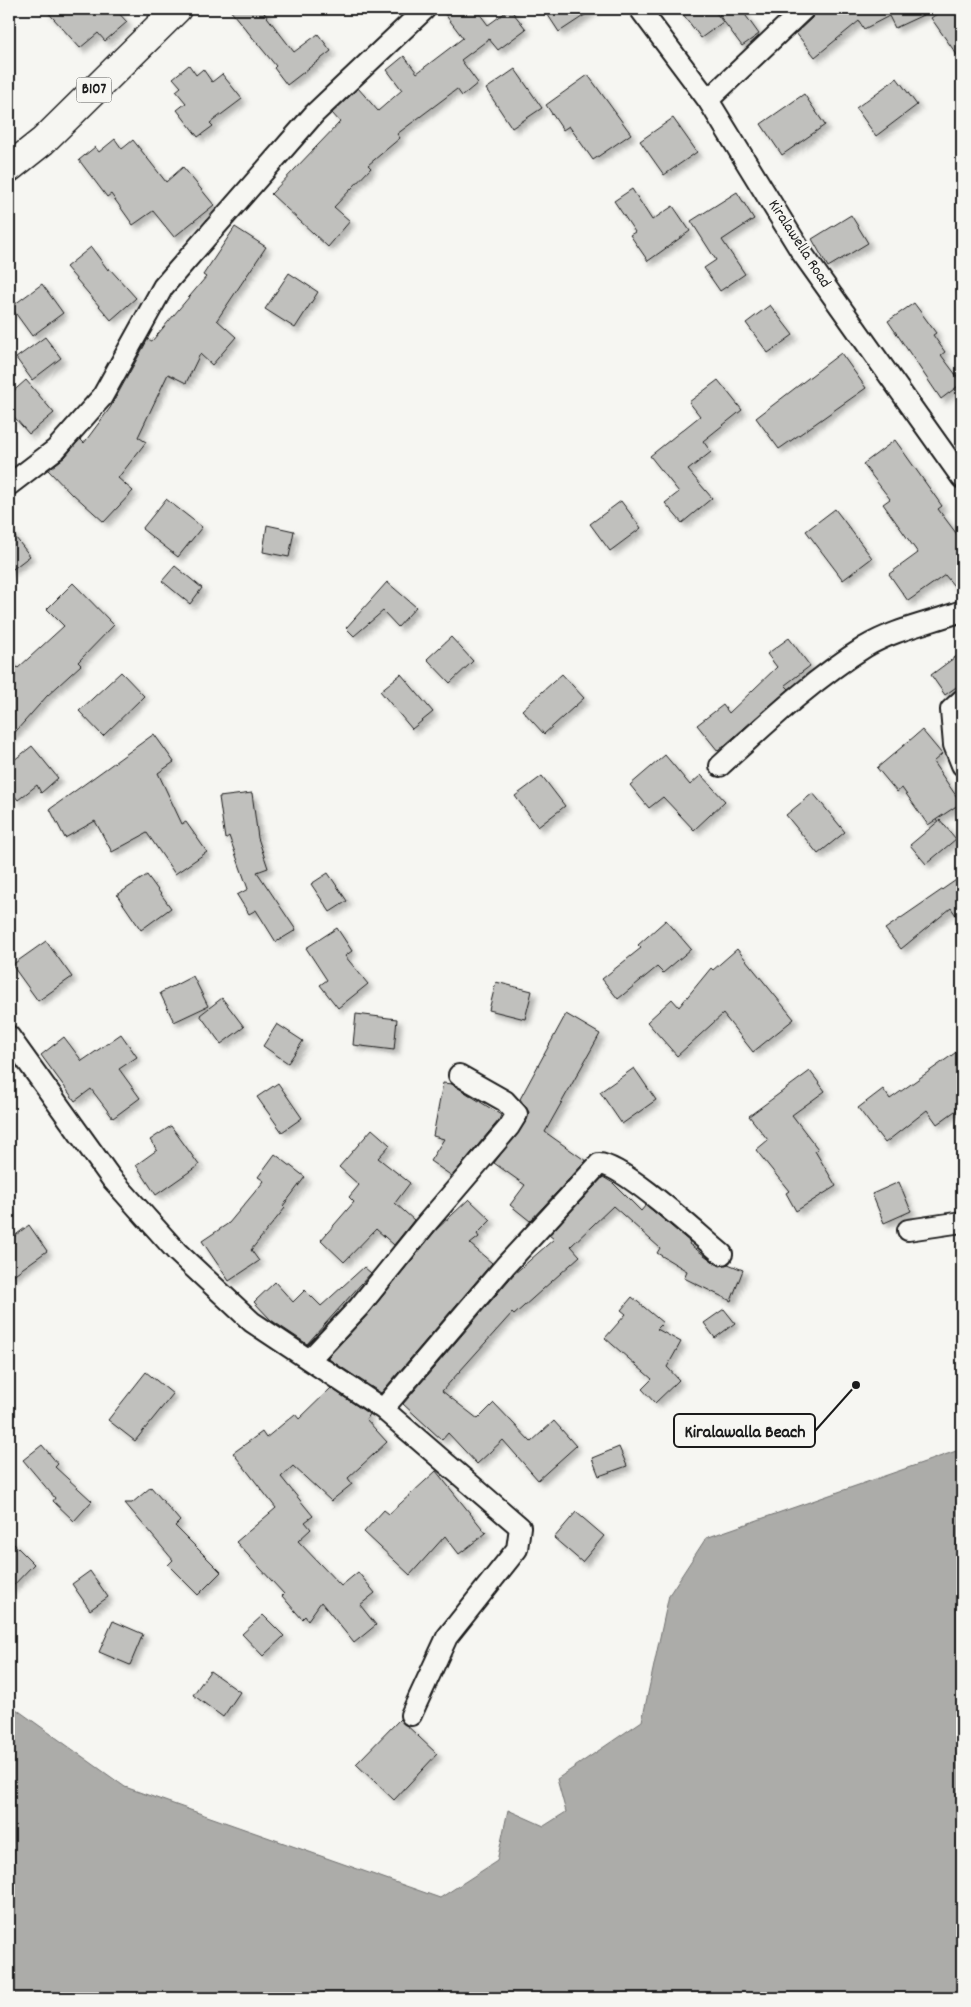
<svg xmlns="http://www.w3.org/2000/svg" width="971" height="2007" font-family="Dekko,sans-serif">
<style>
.water{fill:#acaca9;stroke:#727271}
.building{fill:#c0c0bd;stroke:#1c1c1c;filter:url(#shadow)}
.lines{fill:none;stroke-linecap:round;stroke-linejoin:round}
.minor-casing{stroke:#1c1c1c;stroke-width:24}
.primary-casing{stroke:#1c1c1c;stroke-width:31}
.minor{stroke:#f6f6f2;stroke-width:20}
.primary{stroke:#f6f6f2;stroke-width:28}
.labels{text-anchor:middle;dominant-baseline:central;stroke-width:4;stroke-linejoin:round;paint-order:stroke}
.shield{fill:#f6f6f2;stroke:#5d5d5c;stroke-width:1}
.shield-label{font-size:15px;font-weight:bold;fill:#1c1c1c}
.street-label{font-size:16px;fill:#1c1c1c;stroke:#f6f6f2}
.leader{fill:none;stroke:#1c1c1c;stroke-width:2}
.callout-dot{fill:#1c1c1c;stroke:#f6f6f2;stroke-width:2}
.callout{fill:#f6f6f2;stroke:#1c1c1c;stroke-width:2}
.callout-label{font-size:18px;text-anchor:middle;font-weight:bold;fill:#1c1c1c}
</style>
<defs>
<filter id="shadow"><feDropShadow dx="4.5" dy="4.5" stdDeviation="2.5" flood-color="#0004"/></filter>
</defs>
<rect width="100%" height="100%" fill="#f6f6f2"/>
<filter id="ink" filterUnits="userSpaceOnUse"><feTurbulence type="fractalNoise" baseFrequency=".02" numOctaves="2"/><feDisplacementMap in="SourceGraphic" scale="10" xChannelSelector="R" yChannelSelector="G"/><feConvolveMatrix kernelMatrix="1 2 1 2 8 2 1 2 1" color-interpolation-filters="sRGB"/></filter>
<g filter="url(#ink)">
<path class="water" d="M962 1449V1998H9V1704L125 1787 440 1898 497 1861 508 1810 544 1826 566 1812 557 1779 642 1721 669 1595 706 1538Z"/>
<path class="building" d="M45 9H115L127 22 105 41 98 33 80 48Z
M229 9H270L264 13 294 52 318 34 331 51 287 85 274 68 276 66Z
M441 9H476L488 25 510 9 526 29 498 50 489 39 461 60 478 83 462 96 457 89 397 134 400 138 368 165 371 168 334 207 350 221 328 247 271 194 340 122 332 113 358 88 378 111 402 90 387 70 404 56 417 73 463 38Z
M544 9H594L559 32Z
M679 9H713L723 22 701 38Z
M728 9H741L759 34 742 46 719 15Z
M816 9H936L895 28 889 16 864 29 859 21 815 57 796 33 812 18Z
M944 9H962V62L931 18Z
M189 65 196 75 203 69 212 82 222 74 242 99 210 123 213 126 198 137 177 110 186 103 176 91 181 87 173 78Z
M515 69 542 108 512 128 486 89Z
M588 75 631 134 593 160 569 126 563 130 546 105Z
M897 78 917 105 876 136 856 108Z
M804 94 825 125 782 155 761 124Z
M673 118 697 152 664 175 640 141Z
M115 139 122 149 133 140 166 182 183 167 214 205 174 237 153 211 133 225 111 194 107 197 79 160 95 147 99 152Z
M632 189 652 220 673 206 690 231 648 261 630 235 635 232 614 201Z
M737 192 754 219 722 240 745 274 720 291 704 268 716 260 691 221Z
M851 215 868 243 828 267 812 239Z
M235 227 266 247 217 320 236 337 212 365 200 354 186 383 168 374 138 437 146 442 118 478 133 491 104 522 73 494 72 495 48 470 65 457 80 439 84 443 110 408 148 339 152 341 206 277 203 275Z
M91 247 108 270 109 268 136 298 111 320 66 267Z
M289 273 318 292 295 328 265 309Z
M42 284 63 313 32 336 11 307Z
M914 303 936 333 933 335 945 352 941 355 962 383 941 399 888 321Z
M770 305 793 335 768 353 746 323Z
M45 337 61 358 32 380 16 358Z
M841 353 866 388 779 449 756 418Z
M26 380 54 413 29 434 9 411V395Z
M718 380 742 410 703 441 711 452 688 470 712 498 682 523 665 503 679 492 650 456 700 416 689 402Z
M895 440 942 506 938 509 962 541V596L945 575 908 601 889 574 918 553 883 504 890 499 863 464Z
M166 499 202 527 178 557 142 529Z
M621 501 641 528 610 551 590 524Z
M835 509 872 558 843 580 806 531Z
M267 525 294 531 289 557 263 552Z
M9 529 30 556 9 572Z
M175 566 202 588 190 604 162 581Z
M387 582 416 607 398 627 383 611 354 636 346 628Z
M73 583 114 625 78 662 81 665 47 696 9 739V659L18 668 64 626 47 609Z
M451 637 473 661 450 683 427 659Z
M789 638 810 666 785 685 789 689 718 751 697 725 723 705 729 713 777 667 767 654Z
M962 652V683L945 695 931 675Z
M121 672 144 696 103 736 79 711Z
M401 674 433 712 412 729 380 691Z
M562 674 584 698 544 734 522 710Z
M922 730 942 754 933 762 961 803 928 825 902 788 897 792 877 768Z
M154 734 174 762 158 773 182 824 186 822 207 852 175 874 147 833 112 852 95 821 65 838 50 809Z
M32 746 58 778 41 793 37 785 18 800 9 789V764Z
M665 755 690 785 701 775 725 801 694 830 663 797 649 808 630 785Z
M542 776 565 806 538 827 515 796Z
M252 793 258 838 268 868 257 872 296 930 276 942 256 910 249 914 237 895 248 889 229 836 225 839 219 797Z
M813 793 845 832 818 854 786 815Z
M940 820 956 839 926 864 910 845Z
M328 873 347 901 330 912 311 884Z
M147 875 171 908 141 930 117 895Z
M962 876V924L951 908 901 949 885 929Z
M666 920 691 949 663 973 657 967 618 999 602 979 641 948 638 945Z
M337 928 352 951 345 956 368 984 338 1008 320 985 327 980 306 948Z
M46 941 72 977 38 1001 12 965Z
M737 949 794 1019 753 1052 723 1014 677 1056 647 1022 672 999 679 1007 711 968 713 970Z
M193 976 208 1006 174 1022 160 993Z
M496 982 532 991 525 1019 489 1010Z
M222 998 244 1027 221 1044 200 1015Z
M356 1014 397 1019 394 1050 353 1045Z
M566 1014 600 1034 545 1132 586 1161 530 1221 510 1205 525 1185 494 1163 527 1120 529 1112 520 1099Z
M277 1024 303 1041 288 1063 263 1046Z
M121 1034 137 1057 119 1069 140 1098 113 1118 91 1089 75 1101 41 1055 64 1037 82 1061Z
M962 1048V1106L937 1124 927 1110 885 1143 858 1108 883 1089 890 1099Z
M634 1068 656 1100 622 1124 600 1092Z
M810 1071 825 1091 792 1115 818 1149 815 1151 836 1186 796 1211 786 1193 789 1191 756 1150 768 1140 749 1116Z
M278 1083 302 1118 282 1132 257 1097Z
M443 1083 452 1084 501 1115 499 1120 452 1176 430 1161 444 1139 433 1136Z
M171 1126 199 1165 156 1195 136 1165 157 1150 150 1140Z
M372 1129 390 1145 378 1158 410 1183 395 1203 414 1220 394 1245 376 1229 344 1262 321 1240 354 1202 349 1197 359 1185 339 1167Z
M275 1154 305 1177 283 1206 285 1208 251 1250 259 1261 229 1281 202 1241 229 1223 264 1181 258 1177Z
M603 1177 613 1183 641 1211 646 1205 690 1242 689 1244 715 1263 720 1266 728 1264 743 1270 731 1301 684 1278 687 1271 657 1253 660 1248 613 1206 571 1246 580 1256 514 1315 512 1313 442 1391 478 1419 494 1403 531 1442 554 1421 576 1446 538 1480 503 1440 477 1464 448 1433 442 1440 403 1404 514 1274 554 1239 549 1235Z
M899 1182 911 1211 884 1223 872 1194Z
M469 1199 491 1220 477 1234 479 1237 470 1244 492 1263 381 1393 327 1358 368 1314 436 1230Z
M29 1225 47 1251 9 1278V1240Z
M364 1267 371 1273 307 1344 271 1320 254 1302 275 1282 293 1302 305 1290 321 1306Z
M632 1297 663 1323 657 1329 681 1342 667 1367 679 1380 655 1403 642 1389 652 1379 605 1338 626 1314 621 1310Z
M724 1309 735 1323 715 1338 704 1323Z
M146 1372 173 1394 135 1441 108 1420Z
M331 1388 369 1414 366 1419 387 1442 348 1478 352 1484 331 1501 293 1466 281 1477 313 1516 305 1522 311 1529 298 1541 341 1586 358 1572 375 1593 360 1605 376 1625 354 1643 321 1602 308 1620 305 1616 302 1619 282 1596 284 1594 236 1542 276 1508 233 1453 262 1432 266 1438 295 1414 299 1419Z
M42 1445 58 1464 55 1467 92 1501 74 1521 53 1501 55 1498 23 1460Z
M619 1447 627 1466 599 1476 592 1458Z
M436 1471 486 1533 459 1554 445 1536 410 1575 364 1532 384 1510 389 1514Z
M151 1487 180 1521 175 1526 221 1572 198 1595 168 1565 173 1560 125 1503H132Z
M576 1512 604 1536 582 1562 554 1538Z
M9 1539 34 1564 9 1590Z
M90 1571 108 1597 90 1610 72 1584Z
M263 1615 284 1636 263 1656 242 1634Z
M113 1621 143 1634 130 1665 99 1652Z
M210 1671 240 1692 223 1717 193 1695Z
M400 1719 437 1754 394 1800 356 1764Z"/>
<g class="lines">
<defs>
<path id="minor" d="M640 9 708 100 802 253 962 478
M708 100 804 9
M9 485 56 449 102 397 163 287 315 113 425 9
M962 700 951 710 954 745 962 765
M720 766C766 724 812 680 865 647 895 629 930 623 962 611
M9 1036 111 1178 177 1252 252 1322 383 1409 520 1527 517 1549 447 1637 411 1715
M908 1230 962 1222
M309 1360 359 1307 426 1224 509 1127 517 1114 505 1101 459 1075
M383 1409 505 1266 599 1164C624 1165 699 1235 722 1254"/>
<path id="primary" d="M9 168 43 141 177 9"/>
</defs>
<use href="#minor" class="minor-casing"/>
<use href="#primary" class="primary-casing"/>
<use href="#minor" class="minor"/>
<use href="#primary" class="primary"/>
</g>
</g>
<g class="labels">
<rect class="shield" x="76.5" y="77.5" width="35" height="25" rx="4"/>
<g class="shield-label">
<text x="94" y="90">B107</text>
</g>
<g class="street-label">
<text transform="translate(799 244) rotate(57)">Kiralawella Road</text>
</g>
</g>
<path class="leader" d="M856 1385L815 1431"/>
<circle class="callout-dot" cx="856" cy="1385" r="5"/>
<rect class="callout" x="674" y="1414" width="141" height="33" rx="5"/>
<g class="callout-label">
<text x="745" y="1437">Kiralawalla Beach</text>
</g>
<rect width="971" height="2007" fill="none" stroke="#f6f6f2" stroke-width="30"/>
<rect x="15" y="15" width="941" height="1977" fill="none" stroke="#1c1c1c" stroke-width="2" filter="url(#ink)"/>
</svg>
